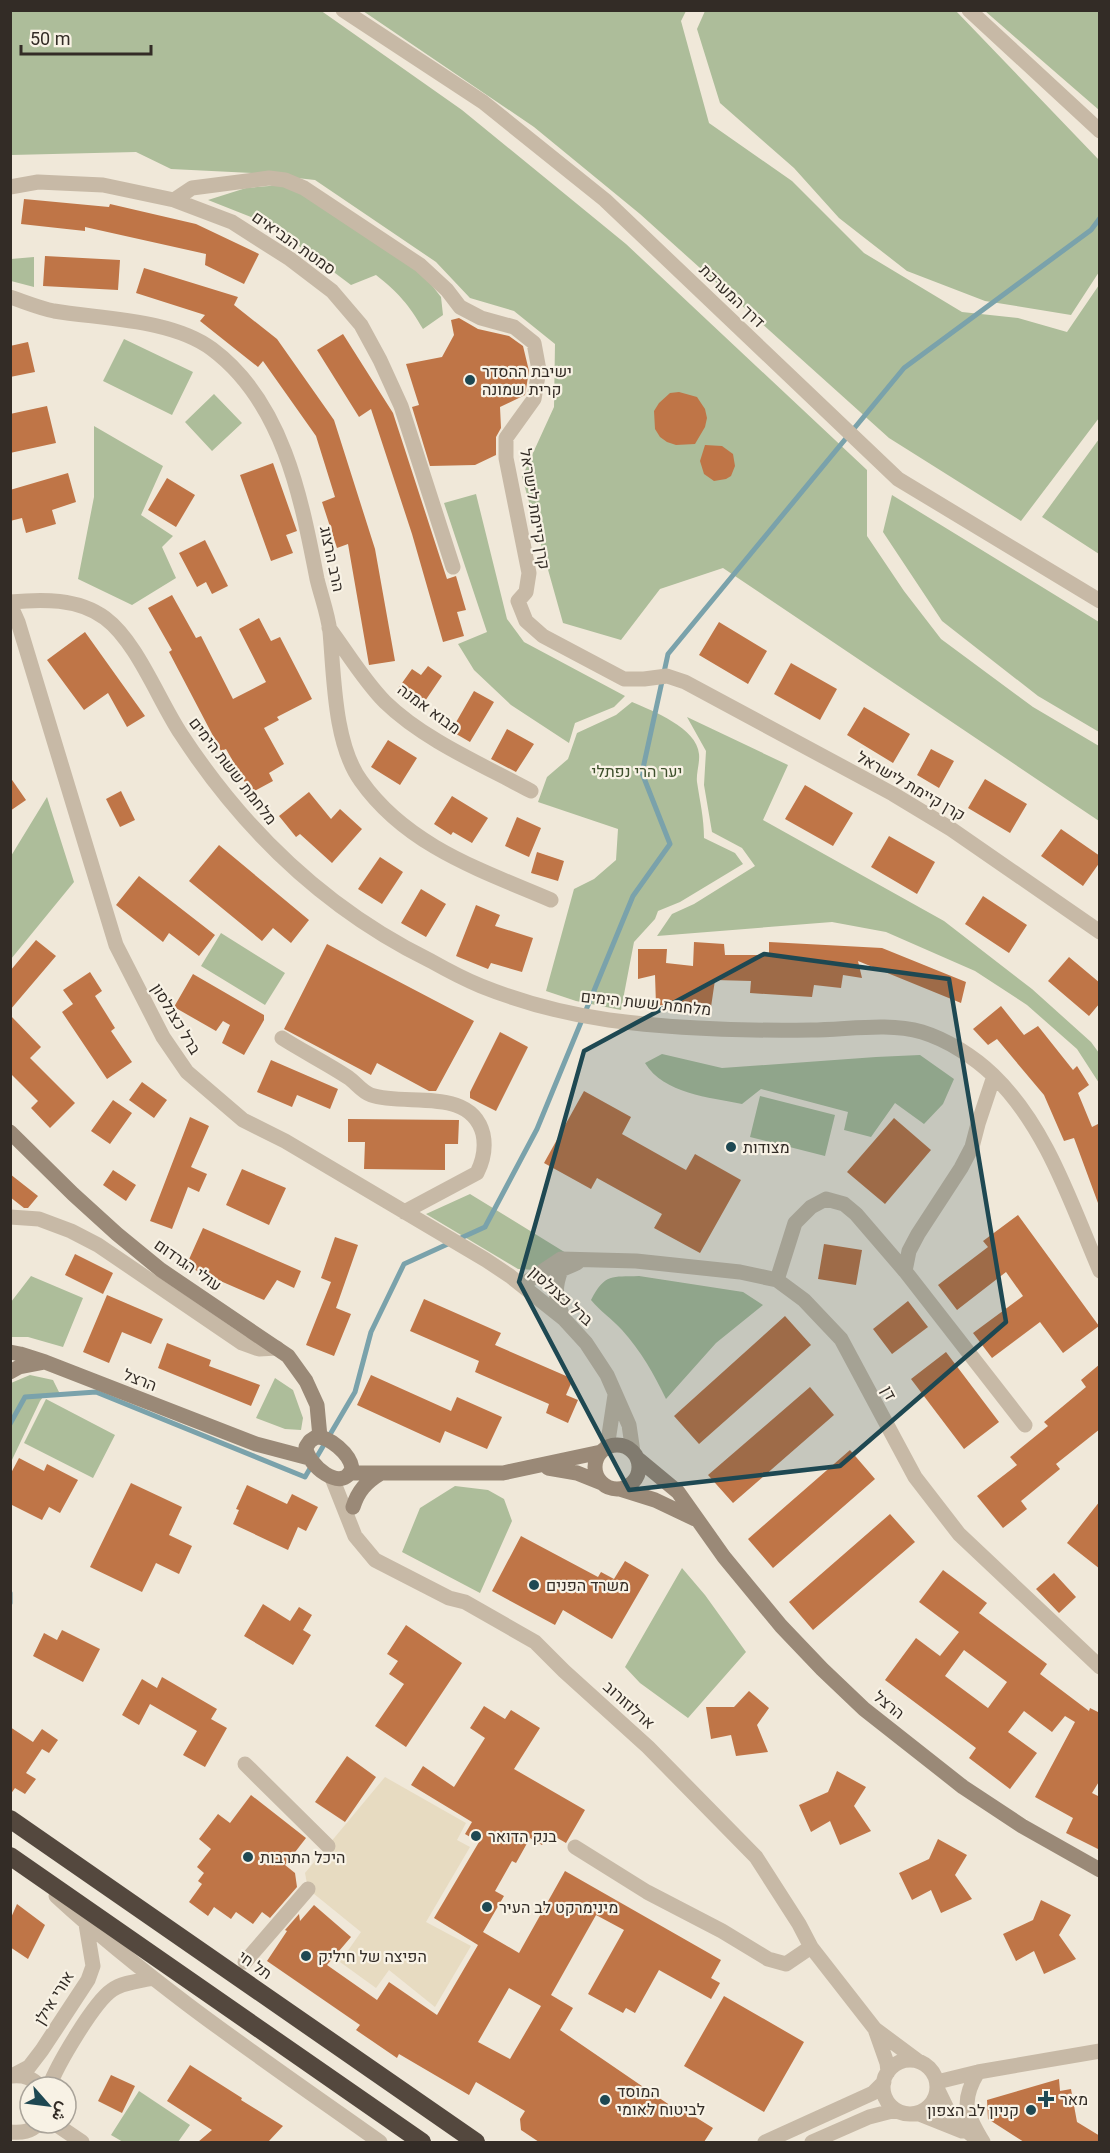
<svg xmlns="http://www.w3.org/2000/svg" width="1110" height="2153" font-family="Roboto,Vazirmatn,Heebo,sans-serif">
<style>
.green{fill:#adbd9a}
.plaza{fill:#e7dbc1}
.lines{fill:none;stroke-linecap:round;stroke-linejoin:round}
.stream{stroke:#7aa2ab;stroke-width:5}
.building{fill:#bf7547;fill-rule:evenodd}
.street{stroke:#c7b9a6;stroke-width:15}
.secondary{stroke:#9a8977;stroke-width:15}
.highway{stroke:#54483e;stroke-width:18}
.marked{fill:#1e4852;fill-opacity:0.2;stroke:#1e4852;stroke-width:4.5;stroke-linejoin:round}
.poi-dot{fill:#1e4852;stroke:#f8f2e5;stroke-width:2}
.labels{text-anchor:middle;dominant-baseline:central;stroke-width:4.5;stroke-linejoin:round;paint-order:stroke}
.street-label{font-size:16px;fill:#332c26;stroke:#f8f2e5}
.poi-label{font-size:16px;fill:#332c26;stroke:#f8f2e5;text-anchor:start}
.park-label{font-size:16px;fill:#3e502c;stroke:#f8f2e5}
</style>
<rect width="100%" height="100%" fill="#f0e8d9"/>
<path class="green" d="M320 10 462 110 626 244 867 470V536L904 591 941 639 1033 707 1099 746V821L723 568 660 589 621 640 563 623 522 477 554 407 555 344 514 311 470 298 436 262 315 180 252 173 171 169 136 152 11 155V11Z
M363 11H686L681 21 709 123 792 181 864 253 962 312 1018 318 1067 332 1099 285V418L1021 521 889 438 640 214 534 127Z
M705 11H956L1099 160V272L1071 315 985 301 907 271 839 218 794 168 720 103 697 29Z
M985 11H1099V110Z
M281 185 301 194 423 274 441 297 443 315 423 329C409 305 398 292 376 275L351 285 271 225 208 200 246 188Z
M34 257V287L11 281V259Z
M124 339 193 372 172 415 103 381Z
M214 394 242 423 212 451 185 422Z
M94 426 163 466 141 515 173 536 162 547 176 578 132 605 78 579 94 497Z
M1099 439V554L1042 517Z
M476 494 507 619 524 642 625 696 614 707 575 723 569 743 511 705 474 670 458 644 487 632 444 503Z
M892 495 1099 622V732L1038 696 942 621 883 532Z
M632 702C653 711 697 728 699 754 700 763 696 773 697 782 700 802 704 818 704 838L735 853 743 864 680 902 658 911 655 919 634 942 621 1010 576 1001 546 991 574 889 594 879 616 860 618 829 538 802 547 777 568 759 577 733 616 715Z
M687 717 788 765 763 820 944 921 1032 989 1091 1042 1099 1053V1083L1077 1049 1027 1005 975 971 886 932 832 922 657 936 672 914 694 904 755 866 742 848 712 832 704 785 706 751Z
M47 797 74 882 11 959V856Z
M221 933 285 973 265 1005 201 966Z
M662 1054 722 1068 876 1057 920 1055 954 1079 943 1104 924 1124 895 1103 871 1137 844 1130 848 1112 761 1089 742 1104C709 1097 664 1094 645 1063Z
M760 1096 835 1115 825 1156 750 1137Z
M470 1194 566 1253 537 1270 518 1269 426 1214Z
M31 1276 83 1298 63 1347 28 1337H11V1302Z
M639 1276 743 1292 763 1305 716 1343 666 1399C654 1374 641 1351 622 1330 612 1319 600 1311 591 1300 605 1273 612 1277 639 1276Z
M30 1375 53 1380 60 1394 46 1393 40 1401 11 1462V1383Z
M275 1378 293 1390 303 1418 301 1430 285 1429 256 1418Z
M46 1399 115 1435 93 1478 24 1443Z
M455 1486 488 1490 504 1499 512 1521 480 1593 402 1552 420 1508Z
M682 1568 705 1595 746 1652 688 1718 640 1683 625 1667Z
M139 2091 190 2125 178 2142H123L111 2135Z"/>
<path class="plaza" d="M385 1777 466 1823 457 1840 470 1847 426 1922 471 1946 435 2007 389 1970 376 1988 340 1962 361 1932 308 1889 305 1873Z"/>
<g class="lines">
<path class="stream" d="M10 1424 25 1397 96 1392 305 1477 355 1392 371 1332 404 1264 485 1227 537 1129 633 896 670 844 642 773 668 654 904 368 1091 230 1100 218
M10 1593V1603"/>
</g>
<path class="building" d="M24 199 109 207 110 204 196 224 259 254 244 284 205 265 206 254 85 227V231L21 224Z
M45 256 120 260 118 290 43 286Z
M144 268 238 297 234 305 277 339 334 420 375 549 395 661 369 665 348 544 337 548 322 502 335 497 316 436 263 361 258 367 200 321 205 315 136 293Z
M459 318 478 329 509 336 523 346 529 371 525 395 500 407 501 428 496 437V455L475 465 430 466 412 407 419 405 406 364 442 357 454 335 451 320Z
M343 334 393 413 444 570 447 579 456 576 466 610 457 612 464 636 443 642 412 534 371 409 359 417 317 350Z
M28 342 35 372 10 377V346Z
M679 392 697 397 705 409 707 418 705 427 695 444 676 445 667 442 660 437 655 429 654 411 659 403 670 393Z
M47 406 56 443 10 453V414Z
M705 445 722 446 733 454 735 466 731 476 726 479 714 481 704 474 700 461Z
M273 463 297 531 286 535 293 553 271 561 240 475Z
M68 473 76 502 52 510 56 524 26 533 22 518 10 521V490Z
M167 478 195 495 176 527 148 510Z
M205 540 228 586 212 594 206 582 197 587 179 553Z
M172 595 196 638 201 636 233 699 266 682 239 629 259 618 271 641 280 637 312 699 277 717 279 720 264 728 284 764 269 773 273 781 251 793 226 749 221 751 169 652 172 650 148 608Z
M719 622 767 651 748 684 699 655Z
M85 632 145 716 127 727 108 693 84 710 47 660Z
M791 663 837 689 820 720 774 694Z
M428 666 442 676 421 707 397 690 412 669 421 675Z
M474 691 494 702 470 742 451 731Z
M864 707 910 734 893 763 847 735Z
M507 729 534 744 516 772 491 759Z
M388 740 417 758 400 785 371 767Z
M931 749 954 761 939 788 917 775Z
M10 777 26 800 10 811Z
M985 779 1027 804 1010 833 968 808Z
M805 785 853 813 833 846 785 819Z
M121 791 135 820 120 827 106 799Z
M309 792 331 819 340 809 362 829 332 863 300 834 296 837 279 816Z
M452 796 488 818 472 843 453 832 451 835 434 824Z
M517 817 541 828 529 857 505 846Z
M1061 829 1100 856V862L1083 886 1041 856Z
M889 836 935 862 917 894 871 867Z
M219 845 309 920 291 943 273 928 262 941 189 881Z
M537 852 564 861 558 881 531 873Z
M380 857 403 872 382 904 358 889Z
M139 876 215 935 199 956 169 933 163 942 116 905Z
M421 889 446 904 426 937 401 923Z
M983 896 1027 925 1009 953 965 924Z
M476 905 500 915 495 926 533 938 522 972 491 963 488 969 456 956Z
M36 940 56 956 10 1010V971Z
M694 942 724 944 725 955H769V942L882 948 966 982 961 1003 858 961 862 978 843 975 841 988 814 985 812 997 750 993 751 981 715 980 711 1007 656 1005 655 975 638 979V949H667L666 963 693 966Z
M327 944 474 1021 436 1091H429L377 1063 371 1075 284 1029Z
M1069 957 1100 983V1003L1089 1016 1048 981Z
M90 972 102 991 95 996 115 1028 111 1031 132 1062 107 1079 62 1012 73 1004 63 990Z
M193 974 264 1015V1020L244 1055 222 1043 230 1025 223 1021 216 1031 174 1007Z
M1001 1006 1024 1035 1038 1026 1073 1070 1077 1066 1089 1085 1078 1093 1092 1127 1100 1123V1203H1098L1074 1138 1064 1141 1044 1095 997 1039 988 1045 973 1029Z
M10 1015 41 1047 30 1058 75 1103 50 1128 31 1108 38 1101 10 1073Z
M500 1032 528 1047 496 1111 470 1098V1092Z
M271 1060 338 1089 330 1109 297 1095 292 1107 257 1092Z
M142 1082 167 1100 154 1118 129 1100Z
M584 1091 631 1117 622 1134 686 1170 695 1154 741 1180 700 1253 654 1228 662 1214 597 1178 591 1189 544 1163Z
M113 1100 132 1113 110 1144 91 1131Z
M190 1117 209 1126 191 1167 207 1174 199 1192 188 1187 172 1229 150 1221Z
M894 1118 931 1150 885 1204 847 1172Z
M348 1119 459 1120 458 1144H445V1170L364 1169 365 1142H348Z
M242 1169 286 1188 269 1225 226 1205Z
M113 1170 136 1185 126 1201 103 1185Z
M10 1174 38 1196 28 1208H24L10 1197Z
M1018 1215 1099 1326 1063 1353 1040 1322 992 1358 973 1333 1023 1296 1006 1272 957 1310 938 1285 988 1247 983 1241Z
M203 1228 301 1271 294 1288 277 1280 264 1300 186 1266Z
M335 1237 358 1245 336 1308 351 1314 334 1356 306 1345 331 1282 321 1278Z
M824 1244 862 1250 856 1285 818 1279Z
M75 1254 113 1273 103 1294 65 1275Z
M107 1295 163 1319 151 1344 122 1332 109 1363 83 1352Z
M424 1299 501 1333 495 1345 573 1379 566 1395 578 1400 568 1423 546 1413 549 1404 475 1372 479 1361 410 1331Z
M908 1301 928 1327 892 1354 873 1329Z
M785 1316 811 1345 699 1444 674 1416Z
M167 1343 211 1360 209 1366 260 1385 251 1406 158 1368Z
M946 1352 999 1422 964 1449 911 1379Z
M1100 1364V1429L1056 1464 1060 1469 1021 1501 1027 1509 1003 1528 977 1496 1017 1465 1010 1457 1048 1426 1044 1422 1086 1387 1081 1380Z
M371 1375 451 1411 457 1397 502 1417 487 1449 445 1431 440 1443 357 1405Z
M810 1387 834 1415 733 1503 708 1475Z
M850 1450 875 1479 773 1568 748 1539Z
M19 1458 44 1471 47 1464 78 1480 60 1513 49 1507 42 1520 10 1504V1475Z
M131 1483 182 1507 169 1535 192 1546 179 1574 156 1563 142 1592 90 1567Z
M247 1485 287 1504 292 1494 318 1507 306 1531 298 1527 288 1550 233 1524 239 1510 236 1509Z
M1100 1501V1569L1067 1543Z
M890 1514 915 1542 813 1630 789 1602Z
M521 1536 598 1577 601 1572 614 1579 625 1561 649 1575 612 1639 563 1610 555 1625 492 1591Z
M943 1570 987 1603 979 1613 1047 1664 1040 1674 1089 1711 1090 1708 1100 1713V1780L1092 1793 1100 1797V1850L1066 1833 1073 1818 1035 1797 1075 1722 1065 1716 1052 1732 1024 1711 1008 1732 1037 1753 1010 1789 969 1758 976 1748 885 1680 916 1638 940 1656 959 1632 919 1602ZM964 1650 1007 1682 988 1708 945 1676Z
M1054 1573 1076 1597 1059 1613 1036 1589Z
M263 1604 290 1621 299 1607 312 1615 303 1630 311 1635 293 1665 244 1636Z
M406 1625 462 1663 406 1747 375 1726 404 1684 389 1674 398 1661 387 1654Z
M62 1630 100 1649 83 1682 33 1656 44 1633 57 1640Z
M162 1677 217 1709 211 1719 227 1728 205 1767 183 1755 197 1731 150 1704 139 1725 122 1715 142 1679 157 1688Z
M749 1691 769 1708 757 1725 768 1752 736 1756 731 1735 711 1739 706 1707H734Z
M484 1706 505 1719 511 1710 540 1728 514 1769 585 1810 566 1843 549 1833 542 1845 530 1838 516 1863 512 1861 495 1891 504 1896 483 1932 519 1953 565 1871 721 1960 711 1978 720 1983 711 1999 659 1970 635 2013 626 2008 623 2013 588 1994 624 1930 596 1915 551 1995 573 2008 560 2030 674 2108 676 2105 713 2128 704 2142H539L521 2130 520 2119 525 2111 476 2082 469 2095 399 2054 397 2058 356 2030 360 2025 267 1961 287 1931 285 1930 299 1914 300 1921 314 1905 351 1937 327 1965 377 2000 389 1982 437 2015 478 1945 434 1918 479 1842 465 1834 472 1822 411 1785 423 1766 454 1787 485 1738 470 1728ZM509 1988 541 2006 510 2059 478 2042Z
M10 1727 33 1742 42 1729 58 1740 49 1753 42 1749 26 1773 36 1779 25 1794 15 1788 10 1795Z
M347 1756 376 1777 345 1822 315 1802Z
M837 1771 866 1787 854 1806 871 1831 840 1845 830 1821 811 1832 799 1805 828 1792Z
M251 1795 306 1838 285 1865 295 1873 297 1887 270 1918 262 1912 253 1924 236 1912 231 1919 214 1907 208 1916 189 1902 202 1884 198 1881 204 1873 197 1867 211 1849 199 1839 218 1814 230 1823Z
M938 1839 967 1855 955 1875 972 1899 941 1913 931 1890 912 1900 899 1873 929 1859Z
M1041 1900 1071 1915 1059 1935 1076 1959 1044 1974 1034 1951 1016 1961 1003 1934 1033 1920Z
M17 1904 45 1925 28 1959 10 1947V1920Z
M724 1996 804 2042 764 2112 684 2066Z
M190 2065 242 2098 241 2100 283 2126 268 2142H198L212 2130 167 2101Z
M111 2075 135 2086 122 2113 98 2101Z
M1059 2079 1060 2091 1071 2089 1077 2122 1100 2136V2142H1024L988 2119 987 2100Z"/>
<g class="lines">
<path class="street" d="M343 10 483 102 605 200 898 479 1100 601
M969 10 1100 131
M10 187 38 182 103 185 174 200 232 222 290 259 332 291 361 325 380 360 401 406 453 567
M174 200 192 188 269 178 285 180 304 188 420 265 447 290 460 307 481 318 514 327 534 343 539 370 534 399 506 438V458L529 573 526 592 518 601 526 621 543 636 624 679H644L667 676 685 682 893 794 951 829 1100 932
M10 297C25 302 39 308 54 311 102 319 172 319 212 349 283 402 301 497 317 579 321 596 328 614 330 632 334 676 334 744 361 781 407 846 481 870 551 900
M10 602C42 599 78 598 105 618 137 642 158 699 181 734 245 832 325 909 431 961 447 970 464 979 481 986 521 1002 566 1014 609 1020 676 1029 744 1031 811 1030 847 1030 887 1022 922 1032 948 1040 974 1057 993 1075 1047 1127 1071 1204 1100 1271
M10 604 18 622 116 945 163 1037 187 1072 243 1120 285 1141 486 1260 510 1276 564 1319 586 1343 607 1375 629 1425 633 1452
M329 628C347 652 364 681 385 702 424 740 483 765 531 791
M282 1038C304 1052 328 1064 349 1078 356 1083 362 1092 371 1095 406 1107 471 1086 483 1134 486 1148 483 1161 477 1173L404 1212
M994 1076 978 1124 972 1147 961 1168 918 1234 909 1251 905 1271 1025 1425
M10 1217 39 1219 71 1231 98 1245 242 1343 259 1349 277 1348
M777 1280 795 1223 811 1207 826 1199 844 1204 856 1214 905 1271
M522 1285 561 1259 636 1261 740 1272 777 1280 804 1300 841 1339 915 1477 959 1534 1100 1667
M564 1319C556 1299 553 1291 561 1270L577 1263
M607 1448 615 1395
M332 1478 355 1536 375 1560 449 1598 465 1602 535 1642 564 1671 648 1747 756 1857 799 1924 811 1947 875 2029 918 2061
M245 1764 328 1846
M575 1847 647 1892 722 1931 768 1959 786 1964 811 1947
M56 1896C156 1988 270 2064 380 2142
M245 1962 308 1889
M875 2029 887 2063 888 2072
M883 2087a27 27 0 1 1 54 0a27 27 0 1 1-54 0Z
M978 2072C960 2102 966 2114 983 2142
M12 2076 29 2067 42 2050 88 1980 93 1966 86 1924
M12 2076C25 2075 32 2078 41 2087
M937 2082 978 2072 1100 2051
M49 2087C57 2065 94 2002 112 1990 123 1982 140 1981 153 1978
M937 2088 952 2119 979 2141
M917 2113 962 2131
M54 2123 82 2142
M10 2132C22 2133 31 2132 39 2123
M765 2142 873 2093 884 2082
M812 2142 869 2117 896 2110"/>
<path class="secondary" d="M10 1132 73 1194 117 1234 161 1270 288 1356 306 1381 317 1405 320 1437
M10 1352 20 1354 45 1362 256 1444 309 1458
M10 1372 19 1367 45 1362
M316 1437C329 1436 350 1454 352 1468 343 1495 306 1464 306 1447L310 1441Z
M595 1467a22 22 0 1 1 44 0a22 22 0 1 1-44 0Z
M637 1458 678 1492 724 1557 781 1626 822 1669 864 1709 963 1787 1022 1826 1100 1870
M548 1468 577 1473 602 1483
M350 1473H503L601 1452
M620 1489 655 1500 695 1519
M353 1507C358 1491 366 1482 381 1473"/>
<path class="highway" d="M10 1819 476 2142
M10 1856 422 2142"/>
</g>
<path class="marked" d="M764 954 949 979 1006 1322 840 1466 629 1490 519 1282 584 1051Z"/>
<g class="poi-dot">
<circle cx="470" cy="380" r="6"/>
<circle cx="731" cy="1147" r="6"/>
<circle cx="534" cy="1585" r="6"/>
<circle cx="476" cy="1836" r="6"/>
<circle cx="248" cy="1857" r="6"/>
<circle cx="487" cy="1907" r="6"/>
<circle cx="306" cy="1956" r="6"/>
<path d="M1043 2090h6v6h6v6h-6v6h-6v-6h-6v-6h6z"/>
<circle cx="605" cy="2100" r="6"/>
<circle cx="1031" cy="2110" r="6"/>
</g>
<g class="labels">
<g class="street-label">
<text transform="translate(294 243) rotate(35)">סמטת הנביאים</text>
<text transform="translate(732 296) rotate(44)">דרך המערכת</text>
<text transform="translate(535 509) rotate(81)">קרן קיימת לישראל</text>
<text transform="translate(332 559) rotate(78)">הרב הרצוג</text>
<text transform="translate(429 709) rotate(36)">מבוא אמנה</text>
<text transform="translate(233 771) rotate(52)">מלחמת ששת הימים</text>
<text transform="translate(911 786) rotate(30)">קרן קיימת לישראל</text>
<text transform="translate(646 1003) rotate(6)">מלחמת ששת הימים</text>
<text transform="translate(176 1019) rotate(59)">ברל כצנלסון</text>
<text transform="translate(188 1265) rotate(35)">עולי הגרדום</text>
<text transform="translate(561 1296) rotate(42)">ברל כצנלסון</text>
<text transform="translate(140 1380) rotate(21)">הרצל</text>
<text transform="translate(889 1393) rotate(62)">דן</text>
<text transform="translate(629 1705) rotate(42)">ארלוזורוב</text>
<text transform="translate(889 1705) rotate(39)">הרצל</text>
<text transform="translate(255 1965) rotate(35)">תל חי</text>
<text transform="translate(54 1998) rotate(-58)">אורי אילן</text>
</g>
<g class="poi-label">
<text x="482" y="371">ישיבת ההסדר<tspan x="482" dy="18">קרית שמונה</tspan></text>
<text x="743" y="1147">מצודות</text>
<text x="546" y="1585">משרד הפנים</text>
<text x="488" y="1836">בנק הדואר</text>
<text x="260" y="1857">היכל התרבות</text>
<text x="499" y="1907">מינימרקט לב העיר</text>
<text x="318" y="1956">הפיצה של חיליק</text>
<text x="617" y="2091">המוסד<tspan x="617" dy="18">לביטוח לאומי</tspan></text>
<text x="1060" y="2099">מאר</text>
<text x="1019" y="2110" text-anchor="end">קניון לב הצפון</text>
</g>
<g class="park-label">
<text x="637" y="771">יער הרי נפתלי</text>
</g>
</g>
<rect width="1110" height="2153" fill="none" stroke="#332c26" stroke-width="24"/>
<g transform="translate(48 2105) rotate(118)"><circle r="28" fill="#f8f2e5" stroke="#a9a399" stroke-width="1.5"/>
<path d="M0-4.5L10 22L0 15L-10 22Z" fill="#1e4852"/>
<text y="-9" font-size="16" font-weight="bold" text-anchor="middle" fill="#332c26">ش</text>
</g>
<path d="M21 45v9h130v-9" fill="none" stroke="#332c26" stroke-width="3"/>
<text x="30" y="45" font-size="18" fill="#332c26" stroke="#f8f2e5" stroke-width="4.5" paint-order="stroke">50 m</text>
</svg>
